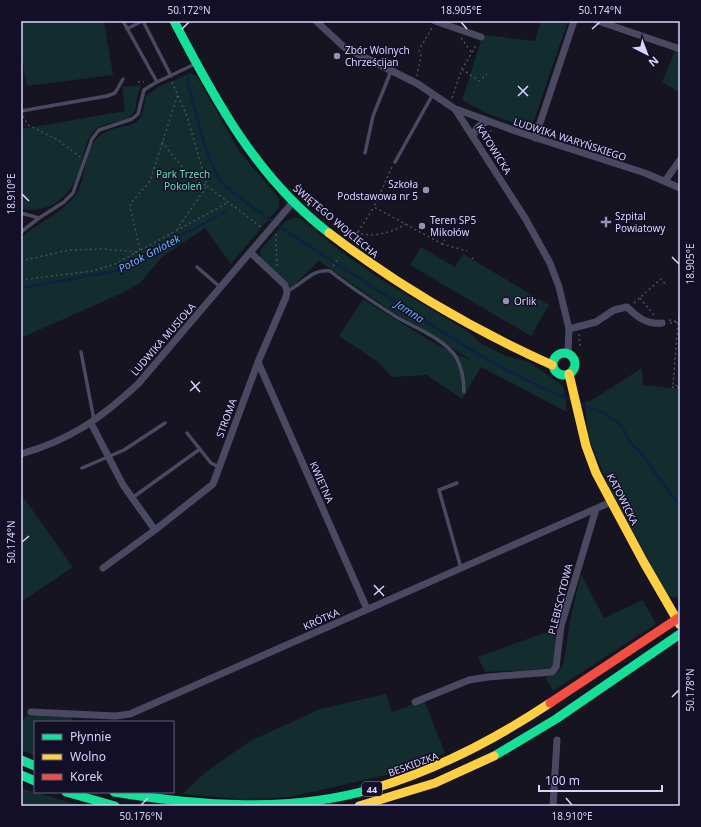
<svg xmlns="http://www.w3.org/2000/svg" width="701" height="827" font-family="'Noto Sans',sans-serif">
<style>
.green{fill:#132c2d}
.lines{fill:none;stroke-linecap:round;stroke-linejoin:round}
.stream{stroke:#0d2144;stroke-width:2.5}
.path{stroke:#44505f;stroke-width:1.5;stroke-dasharray:2 3;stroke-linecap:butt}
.lane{stroke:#4a4962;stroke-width:3.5}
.street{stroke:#4a4962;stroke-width:7}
.fast{stroke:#16e098;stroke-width:9}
.slow{stroke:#ffcf43;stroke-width:9}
.jam{stroke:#f24e42;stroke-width:9}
.ticks{fill:none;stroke:#d9d4ff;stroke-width:1.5}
.poi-dot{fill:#9591b1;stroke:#130f26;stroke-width:1.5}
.labels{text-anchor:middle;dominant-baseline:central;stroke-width:3;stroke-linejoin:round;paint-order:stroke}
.shield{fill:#130f26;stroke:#9e99be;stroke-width:1}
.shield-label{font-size:9px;font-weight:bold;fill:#d9d4ff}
.poi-label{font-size:10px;fill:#d9d4ff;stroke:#130f26;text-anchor:start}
.street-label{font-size:10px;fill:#d9d4ff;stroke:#130f26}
.park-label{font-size:10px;fill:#5fe0c0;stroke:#130f26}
.water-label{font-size:11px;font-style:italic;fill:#62b6ff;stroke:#130f26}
.neatline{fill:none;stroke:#d9d4ff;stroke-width:1.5}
.ticks-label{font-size:10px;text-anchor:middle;fill:#d9d4ff}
</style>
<rect width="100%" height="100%" fill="#161421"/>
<path class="green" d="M21 21H104L113 75 27 86C22 64 21 45 21 21Z
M541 21H568L531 129 486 113 462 100 483 35 535 41Z
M675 51 680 54V93L662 82Z
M191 73 197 77 239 151 279 198V207L231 264 205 228 162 257 140 283 122 293 21 338V238C38 222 66 212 78 191 86 174 85 146 101 135 122 119 143 137 145 97L158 87Z
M141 85C140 89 138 93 137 97 136 101 137 107 134 112 127 124 104 120 94 131 83 144 83 162 77 177 66 201 47 213 21 209V129L125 111 122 87Z
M295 217 301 219 339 250 380 279 466 330 481 343 506 356 529 362 558 382 564 388 567 412 481 367 462 399 427 375 392 377 378 362 339 336 363 299 434 343 476 363 387 308 319 261 292 287 261 258 260 250 286 221Z
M421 247 455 267 463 254 549 305 531 336 410 265Z
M642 368 643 385 680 389V599L667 596 609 487 588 436 585 401 589 402Z
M21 494 73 567 21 602Z
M581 574 604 618 643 600 656 624 553 691 545 677 554 675 561 669 564 661 570 621Z
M544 633 556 634 554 665 549 669 485 672 478 657Z
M386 694 392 712 424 700 445 753 399 772 290 797 242 799 182 794 206 772 250 741 320 709Z
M26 716 72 717V722H35V756L21 750V723Z
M21 788 82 806H21Z"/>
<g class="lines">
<path class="stream" d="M188 78V85C198 116 204 159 224 185 270 223 322 254 371 286 437 328 500 373 574 401
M21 288 116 271 225 212
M580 404 602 412 621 425 631 443 642 454 671 495 680 504"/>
<path class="path" d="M461 38 472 53
M462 69 479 81 487 74
M417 76 421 56 419 50 432 28
M138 82H144
M172 82 187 116 207 186 261 227
M452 98 462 69 477 44
M23 116 28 125 58 140 80 157
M482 138 492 130
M162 142C174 157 189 178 207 186L177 229
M392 167 374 207 442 244 445 240
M358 232 374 207
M276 234 277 268
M350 237 354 231C368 239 393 233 405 224
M442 244 467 251
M140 250 130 207 131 203 150 181 178 94
M472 259 475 256
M21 261 69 250 104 249 137 252
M333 266 339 257
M21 280 92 271 115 264 227 203
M679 289 680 290
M640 298 654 315
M634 303 661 279 665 284
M680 313 678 322 673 385 680 386
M669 320 678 322
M670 323 680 322
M579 334 580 349
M672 387 680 388"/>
<path class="lane" d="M123 21 157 82
M143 21 171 76
M127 29 142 21
M21 111 107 96 115 93 123 79
M365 153 373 116 391 71
M395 162 433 94
M21 213 39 218
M21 232 39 218 64 202 73 193 92 139 99 130 132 119 138 114 144 90 155 83 195 64
M197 267 220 287
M287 291C303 285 311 268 330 271 350 287 373 302 395 316 413 327 445 339 456 357 462 368 464 380 464 392
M81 352 94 420
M187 433 211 463 219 467
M82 468 124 450 165 423
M457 483 439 490 461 568
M132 498 200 449"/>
<path class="street" d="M316 21 344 47 418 84 455 109 525 218 550 263 559 287 569 329 568 353
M435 21 481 37
M598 21 680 49
M456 109 518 132 645 173 680 188
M473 137C475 129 479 124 487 122
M535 138 574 21
M665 181 680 160
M569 329 596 322 614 310 627 307C637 317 647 325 662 323
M258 362 367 609
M91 423 123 485 155 530
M21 454C70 440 100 419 138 384L293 202
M103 568 155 530 213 484 258 362 286 297 287 291 285 285 251 253
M415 702 469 680 488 677 552 672 556 667 561 626 596 509
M31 712 115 716 130 714 611 502
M553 806 557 740"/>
<path class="fast" d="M174 21C215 100 257 178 329 233
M553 364a11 11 0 1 1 22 0a11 11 0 1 1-22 0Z
M494 756 556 719 680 634
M21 760 35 766
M21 775 35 781
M66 792 115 806
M114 792C199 806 289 813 372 789"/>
<path class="slow" d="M329 233C397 285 474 330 552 365
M569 374 586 446 596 473 643 561 680 625
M372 789C437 770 494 740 550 703
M359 806 435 783 494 756"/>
<path class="jam" d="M550 703 680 617"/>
</g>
<path class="ticks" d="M461 22 467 29M182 29 189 22M592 29 600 22M518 86 528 96M518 96 528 86M22 194 29 201M672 257 679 264M191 381 200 392M190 391 200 382M22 542 29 536M374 585 384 596M374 595 384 586M672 697 679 690M566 798 572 805M141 805 148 798"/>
<g class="poi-dot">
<circle cx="337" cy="56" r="4"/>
<circle cx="426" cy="190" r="4"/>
<path d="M604 216h4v4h4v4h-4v4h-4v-4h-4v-4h4z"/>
<circle cx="422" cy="226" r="4"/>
<circle cx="506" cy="301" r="4"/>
</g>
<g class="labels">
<rect class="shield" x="362" y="782" width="20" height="14" rx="3"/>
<g class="shield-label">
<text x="372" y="789">44</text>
</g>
<g class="poi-label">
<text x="345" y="50">Zbór Wolnych<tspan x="345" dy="12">Chrześcijan</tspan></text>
<text x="418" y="184" text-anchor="end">Szkoła<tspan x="418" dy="12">Podstawowa nr 5</tspan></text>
<text x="615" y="216">Szpital<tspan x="615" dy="12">Powiatowy</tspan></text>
<text x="430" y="220">Teren SP5<tspan x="430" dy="12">Mikołów</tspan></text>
<text x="514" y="301">Orlik</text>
</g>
<g class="street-label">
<text transform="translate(570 139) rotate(18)">LUDWIKA WARYŃSKIEGO</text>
<text transform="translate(494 149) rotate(58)">KATOWICKA</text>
<text transform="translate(336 221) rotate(40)">ŚWIĘTEGO WOJCIECHA</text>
<text transform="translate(163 339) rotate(-49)">LUDWIKA MUSIOŁA</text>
<text transform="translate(226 418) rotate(-70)">STROMA</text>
<text transform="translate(322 482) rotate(66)">KWIETNA</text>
<text transform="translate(623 499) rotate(63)">KATOWICKA</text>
<text transform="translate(560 599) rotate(-76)">PLEBISCYTOWA</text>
<text transform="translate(321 619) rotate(-24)">KRÓTKA</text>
<text transform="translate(413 764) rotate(-20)">BESKIDZKA</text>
</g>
<g class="park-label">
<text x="183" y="174">Park Trzech<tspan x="183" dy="12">Pokoleń</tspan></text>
</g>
<g class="water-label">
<text transform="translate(149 253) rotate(-28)">Potok Gniotek</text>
<text transform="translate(410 311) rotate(33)">Jamna</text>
</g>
</g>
<rect width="701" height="827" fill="none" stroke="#130f26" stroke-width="44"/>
<rect x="34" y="721" width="140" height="72" fill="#130f26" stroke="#625e7d"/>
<rect x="42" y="734" width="20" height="6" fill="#16e098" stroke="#625e7d"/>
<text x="70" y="741" font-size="12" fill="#d9d4ff">Płynnie</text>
<rect x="42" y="754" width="20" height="6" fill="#ffcf43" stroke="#625e7d"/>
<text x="70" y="761" font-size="12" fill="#d9d4ff">Wolno</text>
<rect x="42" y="774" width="20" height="6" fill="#f24e42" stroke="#625e7d"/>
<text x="70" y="781" font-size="12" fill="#d9d4ff">Korek</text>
<g transform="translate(647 54) rotate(138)" stroke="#130f26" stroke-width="3" paint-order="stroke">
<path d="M0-3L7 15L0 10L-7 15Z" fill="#d9d4ff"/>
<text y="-6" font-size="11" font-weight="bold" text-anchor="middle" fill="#d9d4ff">N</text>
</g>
<path d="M539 785v6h123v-6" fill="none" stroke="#d9d4ff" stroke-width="2"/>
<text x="545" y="785" font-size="12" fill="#d9d4ff" stroke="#130f26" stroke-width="3" paint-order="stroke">100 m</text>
<rect x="22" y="22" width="657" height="783" class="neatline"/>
<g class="ticks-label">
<text x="189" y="14">50.172°N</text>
<text x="461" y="14">18.905°E</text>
<text x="600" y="14">50.174°N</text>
<text transform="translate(11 194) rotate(-90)" y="4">18.910°E</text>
<text transform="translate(690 264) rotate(-90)" y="4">18.905°E</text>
<text transform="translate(11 542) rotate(-90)" y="4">50.174°N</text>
<text transform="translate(690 690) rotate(-90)" y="4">50.178°N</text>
<text x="141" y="820">50.176°N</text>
<text x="572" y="820">18.910°E</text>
</g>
</svg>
